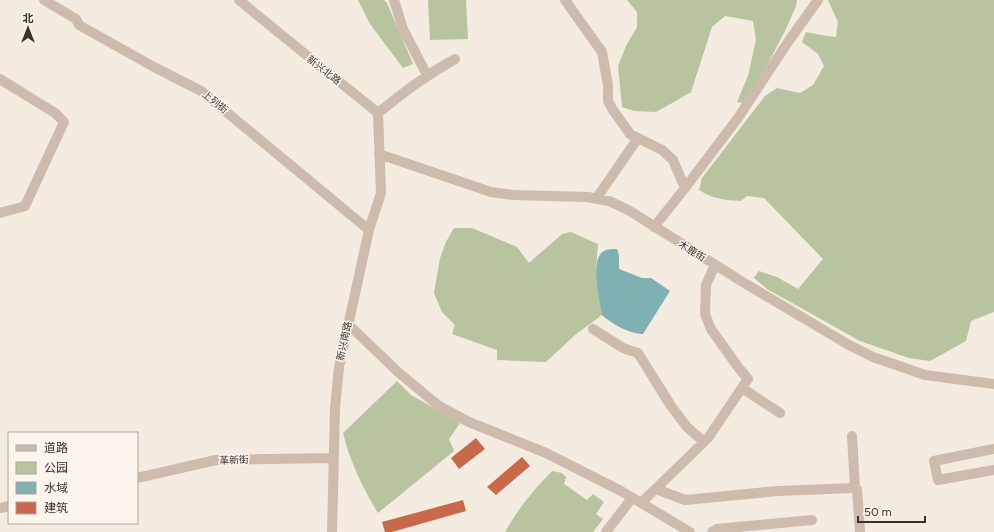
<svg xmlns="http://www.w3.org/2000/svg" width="994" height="532" font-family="Figtree,'Noto Sans SC',sans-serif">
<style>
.green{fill:#b8c4a0}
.water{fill:#7fb0b2}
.building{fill:#c8694b}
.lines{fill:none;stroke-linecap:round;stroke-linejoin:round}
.minor{stroke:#cdbbac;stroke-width:10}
.labels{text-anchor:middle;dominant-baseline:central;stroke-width:3;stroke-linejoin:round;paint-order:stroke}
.street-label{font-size:10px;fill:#3b302b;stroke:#fbf5ee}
</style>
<rect width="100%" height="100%" fill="#f4ebe1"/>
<path class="green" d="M358 0H384L387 3 413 64 403 68 370 24Z
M428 0H466L468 39 430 40Z
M627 0H797L796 6 785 31 755 88 742 103 737 102 748 76 756 40 753 21 725 16 712 27 691 92 674 102 656 112 634 111 622 107 618 66 626 46 637 27V12Z
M828 0H994V312L971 321 966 341 930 361 909 358 860 341 767 289 754 278 759 271 777 277 798 289 823 259 764 198 747 196 741 201C725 200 713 199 699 190L702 178 765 96 777 88 800 93 813 85 824 66 818 54 802 42 806 32 821 35 836 37 838 22Z
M454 228H472L517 247 529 263 562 234 571 232 598 244 596 268 602 315 575 335 546 362 497 360V350L452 334 455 325 442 312 434 293 440 258 446 242Z
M397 381 411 395 460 423 449 439 454 451 378 513C363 488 350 462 343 433Z
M552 471 562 473 566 477 564 484 587 500 593 494 604 502 596 514 603 519 593 532H505C519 507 533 491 552 471Z"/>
<path class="water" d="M617 249 619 255V269L642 278H651L670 291 643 334C630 334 612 324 602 315 600 301 589 259 604 251 607 249 614 249 617 249Z"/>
<path class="building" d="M476 438 485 449 459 469 451 458Z
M522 457 530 466 496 495 487 487Z
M463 500 466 511 392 532H385L382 522Z"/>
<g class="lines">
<path class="minor" d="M44 0 76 19 79 25 154 67 201 91 369 230
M239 0C285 38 331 75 378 113L381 193 369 230 339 367 335 408 332 532
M394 0 403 29 427 75
M565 0 602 52 608 85V101L613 110 630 134 662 150 673 160 685 188 654 227
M0 79 55 113 64 122 25 206 0 213
M378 113C404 92 426 75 455 59
M379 154 491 192 513 195 588 197 609 201 630 211 741 281 849 345 873 357 925 375 994 384
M685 188 738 118 788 42 818 0
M596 199 638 138
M348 324 398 372 439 406 469 422 546 453 621 491 690 532
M593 329 623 348 638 353 671 406 687 427 704 442
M742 388 780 413
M852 436 855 488
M994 449 934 461 938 480 994 470
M137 478 216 460 333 458
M656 489 685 500 778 491 855 488 857 489 860 532
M641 503 708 438 748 379 738 367 711 329 705 314 706 285 715 265
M0 508 9 506
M606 532 632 498
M712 532 717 529 812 520"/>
</g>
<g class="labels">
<g class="street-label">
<text transform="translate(324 70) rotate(38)">新兴北路</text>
<text transform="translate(215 102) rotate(39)">上列街</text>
<text transform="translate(692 251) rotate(32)">木鹿街</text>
<text transform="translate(344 341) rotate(-78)">新兴南路</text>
<text transform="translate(234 460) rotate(-2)">革新街</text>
</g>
</g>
<rect x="8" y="432" width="130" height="92" fill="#fbf5ee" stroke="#aea6a0"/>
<rect x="16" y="445" width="20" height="6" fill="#cdbbac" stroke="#aea6a0"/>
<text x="44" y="452" font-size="12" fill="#3b302b">道路</text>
<rect x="16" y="462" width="20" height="12" fill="#b8c4a0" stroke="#aea6a0"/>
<text x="44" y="472" font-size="12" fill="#3b302b">公园</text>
<rect x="16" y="482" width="20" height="12" fill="#7fb0b2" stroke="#aea6a0"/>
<text x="44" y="492" font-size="12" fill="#3b302b">水域</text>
<rect x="16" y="502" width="20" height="12" fill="#c8694b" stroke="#aea6a0"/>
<text x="44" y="512" font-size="12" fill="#3b302b">建筑</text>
<g transform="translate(28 28)" stroke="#fbf5ee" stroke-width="3" paint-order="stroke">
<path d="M0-3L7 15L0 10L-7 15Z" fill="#3b302b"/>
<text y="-6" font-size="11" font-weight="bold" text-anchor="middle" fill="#3b302b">北</text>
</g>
<path d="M858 516v6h67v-6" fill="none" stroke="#3b302b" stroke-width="2"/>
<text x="864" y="516" font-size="12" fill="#3b302b" stroke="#fbf5ee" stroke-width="3" paint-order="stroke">50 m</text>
</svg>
